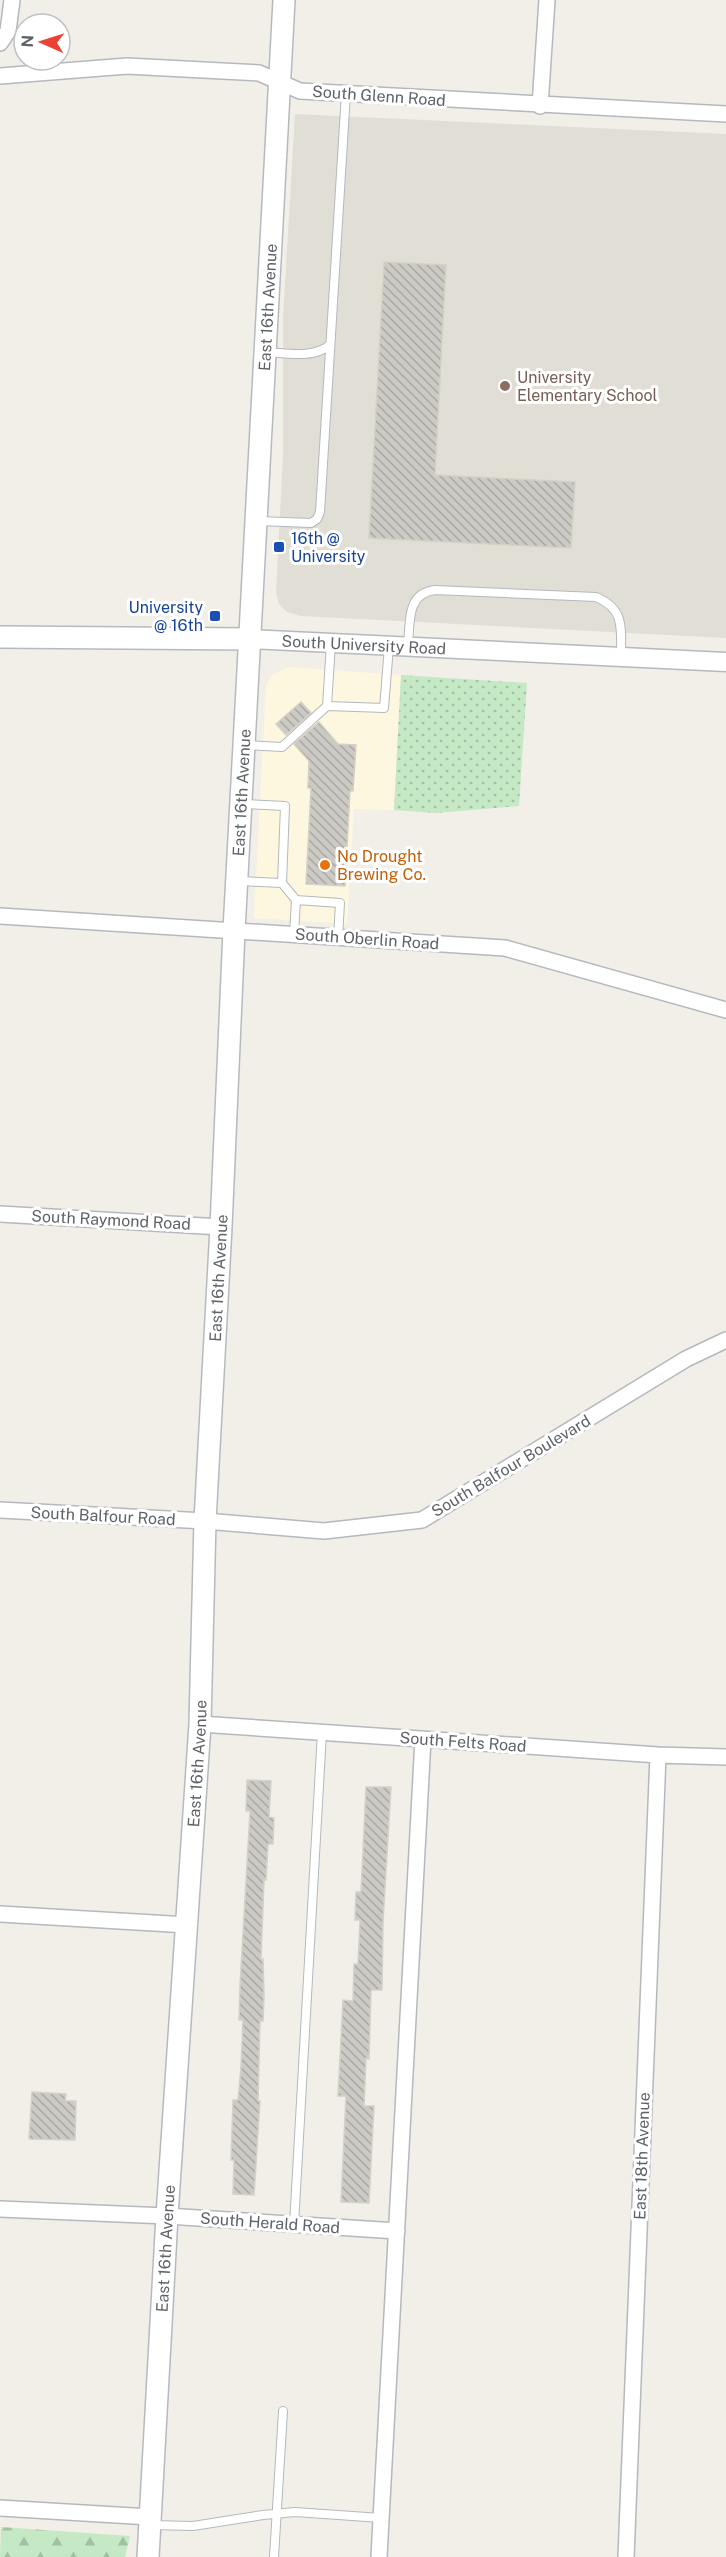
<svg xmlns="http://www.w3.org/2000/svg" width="726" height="2557" font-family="'Public Sans',sans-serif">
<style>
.commercial{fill:#fef7e0}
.education{fill:#e1ded6}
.grass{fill:url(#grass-dots)}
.forest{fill:url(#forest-firs)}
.building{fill:url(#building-back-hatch);stroke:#d6d1c6;stroke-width:1.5}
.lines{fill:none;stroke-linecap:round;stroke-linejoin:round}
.service-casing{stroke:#b5b8bc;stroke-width:10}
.minor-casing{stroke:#b5b8bc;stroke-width:18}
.tertiary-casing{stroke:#b5b8bc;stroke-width:21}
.secondary-casing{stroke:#b6babf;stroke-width:24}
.service{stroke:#fff;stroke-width:8}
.minor{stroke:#fff;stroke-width:15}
.tertiary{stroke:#fff;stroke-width:18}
.secondary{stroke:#fff;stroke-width:21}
.education-dot{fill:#8d6e63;stroke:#fff;stroke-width:2}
.transit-dot{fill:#1a4fb4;stroke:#fff;stroke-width:2}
.food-dot{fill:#e8710a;stroke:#fff;stroke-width:2}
.labels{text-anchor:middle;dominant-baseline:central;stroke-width:6;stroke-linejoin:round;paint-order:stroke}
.street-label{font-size:16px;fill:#5f6368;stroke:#fff}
.education-label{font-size:16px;fill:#785e54;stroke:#fff;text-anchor:start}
.transit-label{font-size:16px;fill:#164399;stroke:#fff;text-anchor:start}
.food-label{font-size:16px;fill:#c56008;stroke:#fff;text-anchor:start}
</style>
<defs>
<pattern id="grass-dots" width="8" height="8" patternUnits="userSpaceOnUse" patternTransform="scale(1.5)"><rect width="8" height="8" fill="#c5e8c5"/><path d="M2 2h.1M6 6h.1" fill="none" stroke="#a3c0a4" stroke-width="1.8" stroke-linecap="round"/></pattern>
<pattern id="forest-firs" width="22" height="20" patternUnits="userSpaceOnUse" patternTransform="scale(1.5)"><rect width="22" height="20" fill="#c5e8c5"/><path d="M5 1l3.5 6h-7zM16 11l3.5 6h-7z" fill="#a3c0a4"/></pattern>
<pattern id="building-back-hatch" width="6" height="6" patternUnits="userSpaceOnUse" patternTransform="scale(1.5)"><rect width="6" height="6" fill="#cccac5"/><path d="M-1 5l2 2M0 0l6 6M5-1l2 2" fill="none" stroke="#a9a8a4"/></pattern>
</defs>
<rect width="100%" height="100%" fill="#f1efe8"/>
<path class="commercial" d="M288 667 401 675 394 810 354 809 347 924 254 918 266 686 271 676Z"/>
<path class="education" d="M295 114 726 134V638L301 616 287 612 279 604 276 593 283 455V317Z"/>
<path class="grass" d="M401 675 527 683 519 806 436 813 394 810Z"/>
<path class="forest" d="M1 2527 130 2536 125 2557H0Z"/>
<path class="building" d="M384 262 446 265 435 475 575 482 571 548 369 538Z
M301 702 311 713 286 735 276 724Z
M319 722 338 744 356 745 353 791H350L345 886 306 884 311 788H308L309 761 294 744Z
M247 1780 271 1781 269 1817 274 1818 273 1844H268L266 1880H264L261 1959H263L264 1995 263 2021H260L258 2101H260L254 2195 233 2194 234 2160H231L233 2100H238L241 2067 243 2020H239L240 1986 250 1811H246Z
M366 1787H391L383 1921 382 1990H371L369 2059 366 2058 364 2106H374L369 2203 341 2202 346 2096H338L343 2000 353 2001 354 1964H358L360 1920H355L356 1892H361Z
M32 2092 66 2094 65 2101H76L75 2140 29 2139Z"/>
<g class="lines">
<defs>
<path id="service" d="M266 352C288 353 312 359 330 345
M258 521 311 523 317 519 320 512 346 93
M408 647C410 624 406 593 435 590L596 597C625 609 621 628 621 656
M327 706 331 643
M246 745 282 747 327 706 384 708 389 646
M243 804 285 806 282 883 296 900 340 903 338 938
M239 881 282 883
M294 935 296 900
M294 2225 322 1732
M151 2525 193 2526 263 2515 295 2512 381 2518
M274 2557 283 2411"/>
<path id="minor" d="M0 43 8 31 12 0
M0 76 127 66 259 73 300 91 726 114
M540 106 547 0
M0 916 505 948 726 1010
M0 1214 221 1227
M0 1510 205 1521 324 1531 422 1520 686 1359 726 1340
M200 1724 658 1755 726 1757
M0 1914 188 1925
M0 2209 167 2216 397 2231
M0 2508 150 2517
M379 2557 423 1739
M626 2557 658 1755"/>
<g id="tertiary">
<path id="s1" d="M250 639 726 662"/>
</g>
<g id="secondary">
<path d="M0 637 250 639"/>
<path id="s2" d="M148 2557 167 2216 200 1724 205 1521 221 1227 234 931 284 0"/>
</g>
</defs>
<use href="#service" class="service-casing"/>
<use href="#minor" class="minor-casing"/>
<use href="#tertiary" class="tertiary-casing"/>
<use href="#secondary" class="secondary-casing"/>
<use href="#service" class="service"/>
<use href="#minor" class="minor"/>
<use href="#tertiary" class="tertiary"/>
<use href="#secondary" class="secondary"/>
</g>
<circle class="education-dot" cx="505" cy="386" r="6"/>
<g class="transit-dot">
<rect x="273" y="541" width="12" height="12" rx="3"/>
<rect x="209" y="610" width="12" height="12" rx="3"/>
</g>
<circle class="food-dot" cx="325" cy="865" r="6"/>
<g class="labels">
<g class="street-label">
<text transform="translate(379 96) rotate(4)">South Glenn Road</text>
<text stroke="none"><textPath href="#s2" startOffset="2253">East 16th Avenue</textPath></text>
<text stroke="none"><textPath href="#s1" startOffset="114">South University Road</textPath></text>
<text stroke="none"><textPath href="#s2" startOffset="1767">East 16th Avenue</textPath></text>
<text transform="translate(367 939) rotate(4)">South Oberlin Road</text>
<text transform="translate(111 1220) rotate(3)">South Raymond Road</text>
<text stroke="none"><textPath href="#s2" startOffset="1281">East 16th Avenue</textPath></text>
<text transform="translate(511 1466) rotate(-31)">South Balfour Boulevard</text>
<text transform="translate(103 1516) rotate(3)">South Balfour Road</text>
<text transform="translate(463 1742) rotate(4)">South Felts Road</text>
<text stroke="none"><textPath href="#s2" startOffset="795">East 16th Avenue</textPath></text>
<text transform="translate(642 2156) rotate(-88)">East 18th Avenue</text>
<text transform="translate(270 2223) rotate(4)">South Herald Road</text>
<text stroke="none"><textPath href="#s2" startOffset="309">East 16th Avenue</textPath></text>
</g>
<g class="education-label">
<text x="517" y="377">University<tspan x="517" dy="18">Elementary School</tspan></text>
</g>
<g class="transit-label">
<text x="291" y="538">16th @<tspan x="291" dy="18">University</tspan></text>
<text x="203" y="607" text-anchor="end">University<tspan x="203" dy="18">@ 16th</tspan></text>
</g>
<g class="food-label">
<text x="337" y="856">No Drought<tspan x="337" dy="18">Brewing Co.</tspan></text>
</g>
</g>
<g transform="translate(42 42) rotate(273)"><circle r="28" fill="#ffffff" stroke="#bfc1c3" stroke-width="1.5"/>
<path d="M0-4.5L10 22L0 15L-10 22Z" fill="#ea4335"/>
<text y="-9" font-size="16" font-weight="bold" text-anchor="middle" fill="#5f6368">N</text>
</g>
</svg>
